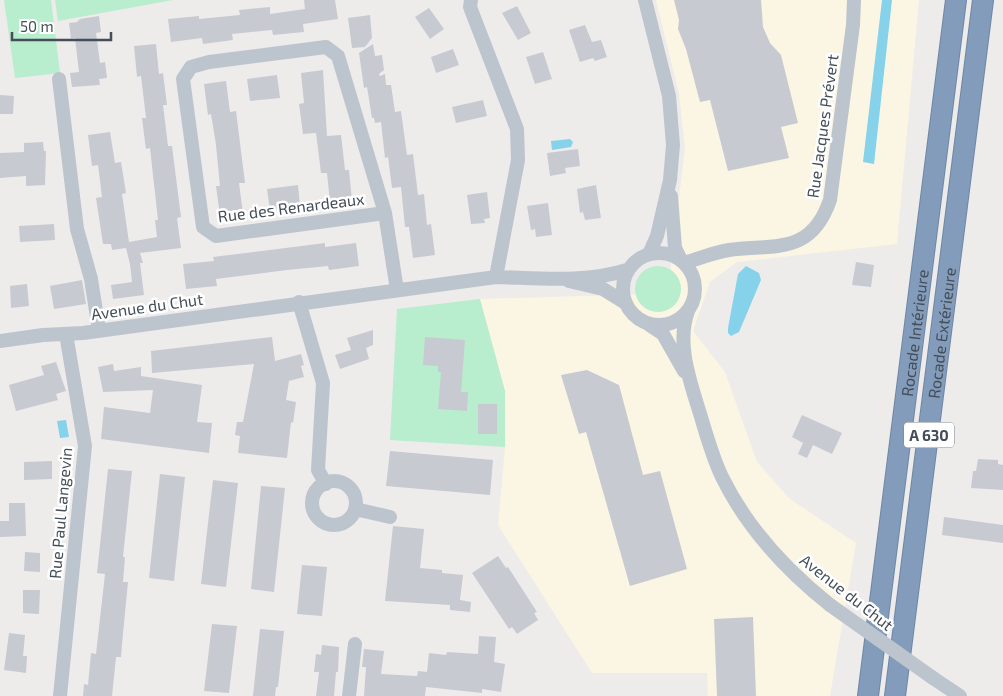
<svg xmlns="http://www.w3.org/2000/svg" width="1003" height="696" font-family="'Exo 2',sans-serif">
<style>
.commercial{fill:#fbf5e3}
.green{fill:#b8edce}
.water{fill:#86d2ea}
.building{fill:#c8cad1}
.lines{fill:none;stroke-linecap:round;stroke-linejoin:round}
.highway-casing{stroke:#6e87a6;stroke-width:22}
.minor{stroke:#bcc5ce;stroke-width:14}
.highway{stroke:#839cbb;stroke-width:20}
.minor-bridge{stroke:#bcc5ce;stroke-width:14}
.labels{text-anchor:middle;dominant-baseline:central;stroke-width:5;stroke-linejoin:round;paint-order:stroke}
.shield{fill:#fff;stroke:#7c838a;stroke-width:1}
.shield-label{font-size:15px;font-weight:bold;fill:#444e58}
.street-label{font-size:16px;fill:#444e58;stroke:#fff}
</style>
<rect width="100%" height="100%" fill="#eeebeb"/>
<path class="commercial" d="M656 0H919L897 244 737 262 710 282 693 331 725 372 757 462 790 499 856 543 830 696H708L707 673H592L498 525 505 447V391L480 299 646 294 669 280 685 148 679 94Z"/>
<path class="green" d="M4 0H51L60 73 15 78Z
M55 0H173L58 21Z
M635 289a23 23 0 1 1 46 0a23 23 0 1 1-46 0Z
M480 299 505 391V447L390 440 397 309Z"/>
<path class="water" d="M882 0H892L874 164 863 162Z
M570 139 573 142 571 147 552 150 551 141Z
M746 266 759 273 761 280 739 332 731 336 728 333V328L738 274Z
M66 420 69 437 60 438 57 421Z"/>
<path class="building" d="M304 0H335L338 19 303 24 304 32 273 35 272 30 232 34 233 40 203 44 202 38 171 42 168 19 199 16V19L240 15 239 10 270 7V14L305 9Z
M674 0H761L763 27 770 43 781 55 798 123 781 127 789 158 728 171 710 100 700 102 686 49 678 29 679 20Z
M517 6 531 33 518 40 502 13Z
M429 8 444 29 430 39 415 17Z
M370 15 372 38 365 47 352 48 348 18Z
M99 16 101 32 96 33 100 63 105 62 107 78 99 79 100 85 72 87 70 73 79 72 75 38 71 39 69 23 77 22 80 19Z
M585 25 592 42 601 40 607 57 595 61 593 58 580 62 569 30Z
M156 44 159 74 163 73 167 105H163L168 146H172L181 217 177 218 181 248 140 253 143 263H140L144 295 113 299 111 285 132 282 130 264 126 248 112 250 111 244H103L96 198 102 197 98 165 92 166 88 135 110 132 115 163 121 162 126 193 122 194 129 242 157 237 155 220H158L150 148 146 149 145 142 142 118H146L141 76 137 77 134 46Z
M373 44 375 56 382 55 384 70 379 74 380 76 385 74 386 85H391L395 112 401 111 407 155 413 154 418 195 424 194 427 225 431 224 435 255 413 258 409 227H405L401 187 392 188 388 157 385 158 381 122 375 123 374 118H372L367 87 364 88 359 53Z
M453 49 459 65 436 73 431 57Z
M543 52 552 79 535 84 526 57Z
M323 70 327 136 341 135 345 170H349L352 200 330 203 327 173H321L316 133 303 134 299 104 304 103 301 73Z
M277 75 280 98 250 101 247 79Z
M226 81 230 112 236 111 245 183H239L243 214 220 216 216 186H220L216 145 211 114 208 115 204 84Z
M0 95 14 96 13 114H0Z
M483 100 487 116 456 123 452 107Z
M43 142 44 151H46L45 185 26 186V176L0 178V153L24 152V143Z
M578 149 580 166 565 168 566 173 550 176 547 153Z
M298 185 300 206 270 210 267 189Z
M596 185 601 218 585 220 583 212 580 213 577 189Z
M487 192 490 218 484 219 485 223 471 224 467 195Z
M548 203 552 235 536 237 535 229 531 230 527 206Z
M54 224 55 240 20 242 19 226Z
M325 243V247L356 243 359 266 329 270 328 266 287 270 216 279 217 286 186 289 183 264 214 261 213 257Z
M856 262 874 265 871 287 852 285Z
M82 280 86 304 54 309 50 286Z
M27 284 29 306 11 308 10 286Z
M373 330V345L366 348 369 359 340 369 335 355 351 350 347 338Z
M272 337 275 361 301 354 304 365 301 366 304 377 289 381 286 400 296 402 293 423 291 422 287 458 238 453 240 436 235 435 237 422H243L254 364 152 373 151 351Z
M425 337 465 340 461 392H468L467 411 438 409 441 372H438V366L423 365Z
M56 362 66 391 56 394 58 400 16 411 9 385 44 375 41 366Z
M113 364 114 371 141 367V376L202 385 197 422 212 423 209 453 101 439 104 407 150 413 153 390 103 392 98 367Z
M587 370 619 385 643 475 660 471 687 569 630 586 586 432 579 434 561 375Z
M478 404H497V434H478Z
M802 415 842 433 832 454 813 445 807 458 798 454 803 443 792 437Z
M390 451 493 460 490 495 386 486Z
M978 459 998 460V464L1003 465V490L971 488 973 471H976Z
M52 461V479L24 480V462Z
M108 469 132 471 123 557H125L123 582H128L122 644 121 657H116L112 696H83L84 684 88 685 91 653 96 654 105 574 97 573Z
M160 474 185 477 174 581 149 578Z
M213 480 238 483 226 587 201 584Z
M261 486 285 488 274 592 251 589Z
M9 503H25L26 536 0 537V521H9Z
M944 517 1003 525V543L942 535Z
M393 526 424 529 420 568 442 570V573L463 575 460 600 471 602 470 612 450 610V605L385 601Z
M25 552 40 553V572L24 571Z
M498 556 506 568 508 567 537 612 534 613 538 620 517 634 512 627 509 629 472 573Z
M302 565 327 567 322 616 297 614Z
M23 590H40L39 614 23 613Z
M753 617 756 696H717L714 619Z
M212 624 237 626 229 693 204 691Z
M260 629 284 631 278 687H276L275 696H253Z
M9 633 25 635 23 656H27L26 673 4 670Z
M479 636 496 637 494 662 505 664 501 692 482 689V693L426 687 425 696H364L366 667H362L364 649 384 651 381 674 417 676 418 671 427 672 429 653 446 655 447 652 478 654Z
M322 645 339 647 338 672H336L334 696H316L319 672H314L316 654 321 655Z"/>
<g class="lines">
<defs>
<g id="highway">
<path id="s1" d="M868 696 956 0"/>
<path id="s2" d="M895 696 983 0"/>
</g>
</defs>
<use href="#highway" class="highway-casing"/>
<path class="minor" d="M471 0 470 7 517 129 518 160 496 277
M645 0 669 96 673 145 670 180 657 236 649 254
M59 79 77 229 91 279 99 330
M671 196 675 248 681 260
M385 213 216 236 203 227 183 79 191 67 209 62 326 47 338 56 385 213 397 290
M623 289a36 36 0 1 1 72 0a36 36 0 1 1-72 0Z
M684 263C699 259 714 252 729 250 776 244 811 255 830 200L853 25 854 0
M569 281 603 289 624 302
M299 302 323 383 318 470 326 484
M688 311C677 341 688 375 697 404 705 429 711 454 722 477 747 528 786 570 830 605
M648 324 663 334 684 371
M0 341 43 335 83 333 496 277C538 278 587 283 627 270
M312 503a22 22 0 1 1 44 0a22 22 0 1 1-44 0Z
M355 509 390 517
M933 678 960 696
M60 696 85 446 66 334
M349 696 355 644"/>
<use href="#highway" class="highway"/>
<path class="minor-bridge" d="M830 605 933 678"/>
</g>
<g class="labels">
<rect class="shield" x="904" y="422.5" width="50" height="25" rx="4"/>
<g class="shield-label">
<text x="929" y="435">A 630</text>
</g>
<g class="street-label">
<text transform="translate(822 126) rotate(-82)">Rue Jacques Prévert</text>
<text transform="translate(291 207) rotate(-7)">Rue des Renardeaux</text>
<text transform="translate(147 306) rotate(-8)">Avenue du Chut</text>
<text stroke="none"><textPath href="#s1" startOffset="366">Rocade Intérieure</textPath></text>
<text stroke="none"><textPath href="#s2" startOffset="366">Rocade Extérieure</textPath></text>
<text transform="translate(60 513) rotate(-85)">Rue Paul Langevin</text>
<text transform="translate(847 592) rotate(38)">Avenue du Chut</text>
</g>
</g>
<path d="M12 32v8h99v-8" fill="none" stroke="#444e58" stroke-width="2.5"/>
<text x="20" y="32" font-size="15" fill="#444e58" stroke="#ffffff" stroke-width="4" paint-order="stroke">50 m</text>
</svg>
